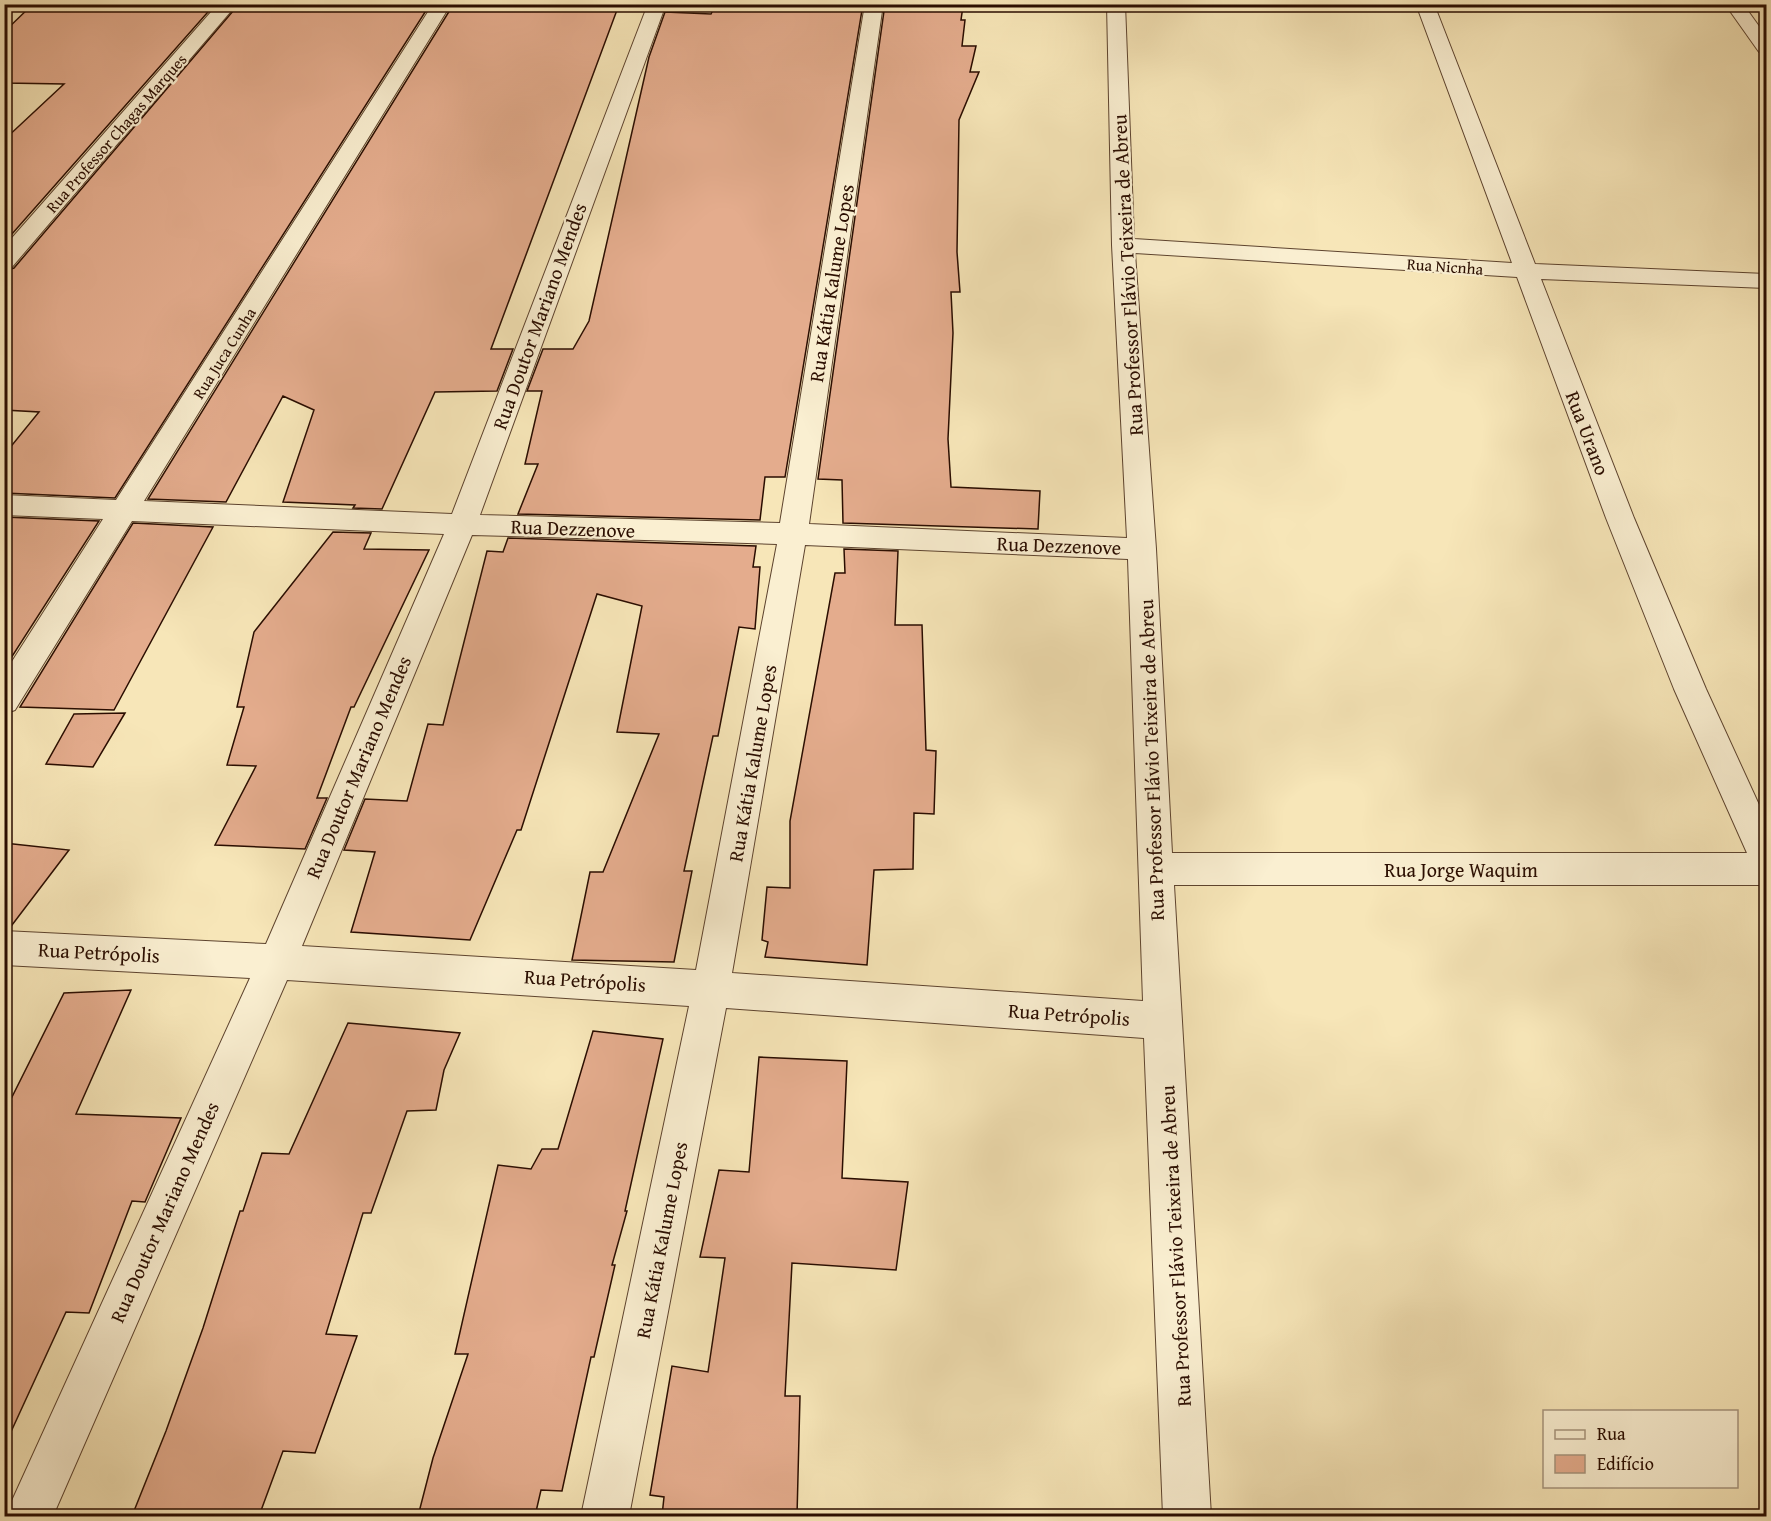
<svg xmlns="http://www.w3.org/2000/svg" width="1771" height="1521" font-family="'Gentium Book Plus',serif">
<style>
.building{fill:#e4ac8d;stroke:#2a0d00;stroke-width:1.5}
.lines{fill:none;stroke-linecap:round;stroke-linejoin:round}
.minor-casing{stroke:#5d432e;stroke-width:2}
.minor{fill:#faefd1;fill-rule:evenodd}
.labels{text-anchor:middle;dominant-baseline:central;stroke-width:4.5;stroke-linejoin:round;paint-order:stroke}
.far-street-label{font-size:16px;fill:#2a0d00;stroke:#faefd1}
.street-label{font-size:20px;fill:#2a0d00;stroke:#faefd1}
</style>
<rect width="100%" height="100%" fill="#f7e6b8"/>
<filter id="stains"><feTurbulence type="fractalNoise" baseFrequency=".00333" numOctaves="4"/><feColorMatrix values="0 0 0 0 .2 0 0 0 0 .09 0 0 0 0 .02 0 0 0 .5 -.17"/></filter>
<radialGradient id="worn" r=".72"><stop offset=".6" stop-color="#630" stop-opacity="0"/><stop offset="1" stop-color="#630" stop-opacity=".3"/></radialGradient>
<path class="building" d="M33 4H215L4 243V140L64 84 4 83V32Z
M239 4 429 6 115 498 4 493V455L39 412 4 410V271L14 268Z
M604 4 602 9 617 10 491 349H513L497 391 435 392 382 509 353 508 355 505 283 502 314 410 283 396 226 502 148 499 453 5Z
M716 4H863L785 477H765L760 520 518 514 538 464H525L542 391H527L543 349H573L589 321 649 57 665 12 711 14Z
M885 4 963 6 961 20H965L962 46H976L970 72H979L959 120 957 252 960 292H951L953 333 948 439 951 487 1040 491 1038 529 843 523 842 480 818 479Z
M4 517 99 521 4 669Z
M133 523 213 527 114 710 20 707Z
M333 532 371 533 364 549 429 550 354 707H351L317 798H327L305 849 215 845 256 766 227 765 244 707H237L254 632Z
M508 538 756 546 753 567H760L755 629 739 627 718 736H713L684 871H692L674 962 572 960 590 872H603L659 734 617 732 642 606 597 594 521 830H517L470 940 351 932 375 852 344 850 365 799 407 801 428 724 443 725 487 551 503 552Z
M844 549 898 551 895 625H922L926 750 936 751 934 814 914 813 913 869 874 870 867 965 765 957 768 942 762 940 767 887 790 888V821L835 573H845Z
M125 713 93 767 46 764 74 714Z
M4 843 69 850 9 929H4Z
M131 990 76 1114 181 1118 145 1202 132 1201 89 1313 66 1312 4 1447V1113L64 993Z
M348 1023 460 1033 444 1070 436 1110 407 1111 371 1213H363L326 1334 357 1336 315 1453 283 1451 259 1516H132L166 1431 203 1328 240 1211H243L262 1153 289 1154Z
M593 1031 663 1039 625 1211H627L612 1265H615L594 1357H591L562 1491 541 1490 535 1516H418L433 1458 468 1354H455L498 1165 531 1169 542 1149H558Z
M759 1057 847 1061 842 1178 908 1182 896 1270 792 1263 785 1396H800L797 1516H662L664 1497 650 1495 672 1366 708 1372 725 1258 700 1257 719 1170 749 1172Z"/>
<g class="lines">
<defs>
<path id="minor" d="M4 4H19L10 14 4 15Z
M218 4H237L12 267 4 269V247Z
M433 4H451L144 501 452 514 648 4H666L480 515 780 523 865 4H883L809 524 1127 538 1112 245 1107 4H1125L1134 239 1512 263 1416 4H1434L1535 264 1766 274V288L1541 279 1634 518 1706 689 1766 820V885H1174L1211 1516H1163L1144 1038 726 1008 629 1516H581L689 1006 287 980 53 1516H5L250 978 4 965V931L266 944 444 534 132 521 15 710 4 714V674L103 519 4 515V495L116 500ZM1135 253 1517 277 1606 518 1674 689 1747 853H1172L1156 549ZM472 535 777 544 696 970 302 946ZM805 545 1128 559 1143 1001 732 973Z
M1725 4H1743L1766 36V53L1759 52Z"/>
</defs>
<use href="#minor" class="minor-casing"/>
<use href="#minor" class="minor"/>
</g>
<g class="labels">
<g class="far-street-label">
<text transform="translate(116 133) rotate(-49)">Rua Professor Chagas Marques</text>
<text transform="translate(1445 266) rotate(4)">Rua Nicnha</text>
<text transform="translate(224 353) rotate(-58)">Rua Juca Cunha</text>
</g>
<g class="street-label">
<text transform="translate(1127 275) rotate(-93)">Rua Professor Flávio Teixeira de Abreu</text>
<text transform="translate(831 283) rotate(-81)">Rua Kátia Kalume Lopes</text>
<text transform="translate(539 316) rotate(-70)">Rua Doutor Mariano Mendes</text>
<text transform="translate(1588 433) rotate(69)">Rua Urano</text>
<text transform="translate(573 528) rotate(2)">Rua Dezzenove</text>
<text transform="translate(1059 545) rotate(2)">Rua Dezzenove</text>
<text transform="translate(1151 760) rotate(-92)">Rua Professor Flávio Teixeira de Abreu</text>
<text transform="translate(752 763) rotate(-80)">Rua Kátia Kalume Lopes</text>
<text transform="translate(358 767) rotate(-67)">Rua Doutor Mariano Mendes</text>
<text x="1461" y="869">Rua Jorge Waquim</text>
<text transform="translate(99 952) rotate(3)">Rua Petrópolis</text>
<text transform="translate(585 980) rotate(4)">Rua Petrópolis</text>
<text transform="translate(1069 1014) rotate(4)">Rua Petrópolis</text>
<text transform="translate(164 1212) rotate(-66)">Rua Doutor Mariano Mendes</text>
<text transform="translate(661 1240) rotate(-79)">Rua Kátia Kalume Lopes</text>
<text transform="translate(1175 1246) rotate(-93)">Rua Professor Flávio Teixeira de Abreu</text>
</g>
</g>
<rect width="1771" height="1521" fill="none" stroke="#f7e6b8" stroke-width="24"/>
<rect x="6" y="6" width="1759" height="1509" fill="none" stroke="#2a0d00" stroke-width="3"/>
<rect x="12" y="12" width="1747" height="1497" fill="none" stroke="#2a0d00" stroke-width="1.5"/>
<rect x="1543" y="1410" width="195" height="78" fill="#faefd1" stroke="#a7957d" stroke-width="1.5"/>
<rect x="1555" y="1430" width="30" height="9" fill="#faefd1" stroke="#a7957d" stroke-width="1.5"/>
<text x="1597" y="1440" font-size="18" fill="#2a0d00">Rua</text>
<rect x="1555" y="1455" width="30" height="18" fill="#e4ac8d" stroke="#a7957d" stroke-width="1.5"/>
<text x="1597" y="1470" font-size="18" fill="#2a0d00">Edifício</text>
<rect width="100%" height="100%" filter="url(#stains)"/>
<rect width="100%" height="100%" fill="url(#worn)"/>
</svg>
